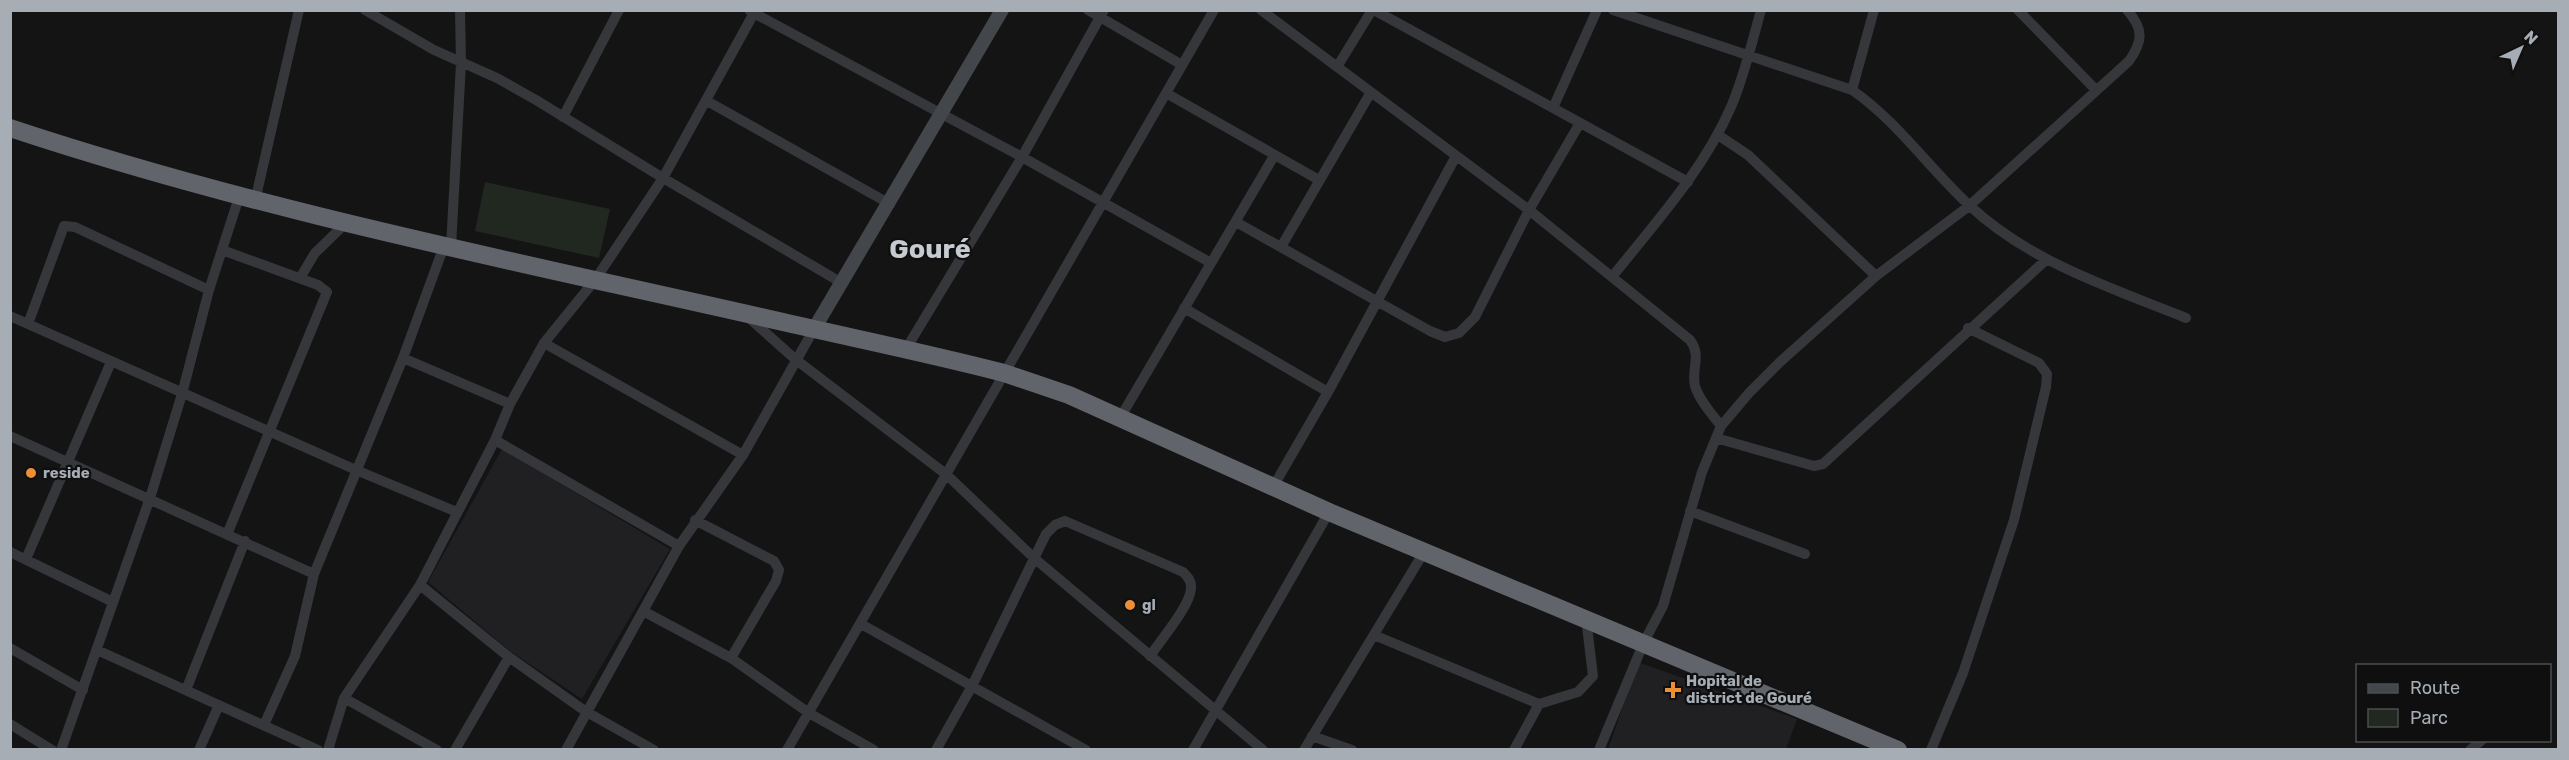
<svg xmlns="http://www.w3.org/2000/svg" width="2569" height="760" font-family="Rubik,sans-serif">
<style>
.built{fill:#202022}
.green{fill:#202820}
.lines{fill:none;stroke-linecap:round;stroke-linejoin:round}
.street{stroke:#35373a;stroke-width:10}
.secondary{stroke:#43464a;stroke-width:14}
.highway{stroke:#61656b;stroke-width:18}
.poi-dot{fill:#ec8f35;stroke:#0f0f10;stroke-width:2}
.labels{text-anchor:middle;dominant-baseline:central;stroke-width:4.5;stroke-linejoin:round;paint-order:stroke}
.poi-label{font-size:15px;font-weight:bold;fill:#a6adb5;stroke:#0f0f10;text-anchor:start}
.town-label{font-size:27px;font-weight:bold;fill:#c6cbd1;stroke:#0f0f10}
</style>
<rect width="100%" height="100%" fill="#141415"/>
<path class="built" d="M502 449 670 549 582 699 510 651 428 582Z
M1638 662 1797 719 1786 749 1608 750Z"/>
<path class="green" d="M485 182 610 209 599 258 475 231Z"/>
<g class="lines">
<path class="street" d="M365 10 434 50 497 78 536 100 663 178 842 283
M1088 10 1182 65
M1261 10 1529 210 1690 340C1702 356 1691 368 1695 386 1699 400 1712 414 1721 426
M1374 10 1688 182
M1613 10 1852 90C1897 121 1929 168 1969 205 2028 261 2111 288 2186 318
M2018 10 2096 90
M750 11 1022 157 1211 263
M1337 67 1372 10
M1852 90 1874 10
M1166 93 1319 180
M707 101 890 204
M1553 108 1597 10
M563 117 619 10
M1718 135 1748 155 1876 276
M255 201 299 10
M1236 222 1430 331 1445 337 1459 333 1475 317 1529 210 1580 123
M451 247 461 63 460 10
M1281 247 1371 92
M222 250 318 285 327 292 228 532
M1612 277C1655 223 1703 171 1731 107 1744 77 1752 42 1761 10
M300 278 315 253 347 222
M1184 308 1328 392
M10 316 356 470 457 512
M748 317 795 359 947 475 1034 558 1263 750
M28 324 64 226 75 227 209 290
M544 343 743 455
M906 349 1022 157 1104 10
M403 358 510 404
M1120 418 1274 156
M10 436 314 574
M1716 438 1814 466 1823 464 2047 259
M495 440 679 546
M1273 487 1328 392 1456 156
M1690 511 1805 554
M695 520 774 561 779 570 776 581 731 658
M10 552 113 602
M26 559 111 362
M420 585 509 657 585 711 654 750
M643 611 731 658 809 713 874 750
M861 624 1086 750
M1374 635 1539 704
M10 648 83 690
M97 650 318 750
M186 690 245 541
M344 698 437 750
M10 724 52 750
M264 725 295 656 314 574 403 358 444 246
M1312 736 1352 750
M61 750 150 498 182 394 209 290 239 197
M199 750 219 705
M328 750 344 698 420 585 495 440 510 404 544 343 595 280 663 178 754 13
M455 750 509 657
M566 750 679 546 743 455 814 329
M787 750 1214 10
M936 750 972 686 1046 534 1055 525 1065 521 1183 572C1187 576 1192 581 1191 588 1191 605 1160 641 1150 656
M1193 750 1329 512
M1304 750 1424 552
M1514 750 1539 704 1578 692 1593 676 1586 618
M1599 750 1644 642 1663 606 1702 472 1721 426 1749 393 1780 362 1876 276 1969 206 2129 61C2143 41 2144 29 2127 10
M1931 750 1963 673 2014 520 2046 387 2047 374 2039 363 1968 328
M2470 750 2482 740"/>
<path class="secondary" d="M814 329 1002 10"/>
<path class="highway" d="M10 128C263 212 524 263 783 322 857 339 931 354 1004 373L1069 395 1329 512 1898 750"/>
</g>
<g class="poi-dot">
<circle cx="31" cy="473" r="6"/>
<circle cx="1130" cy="605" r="6"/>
<path d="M1670 681h6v6h6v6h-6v6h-6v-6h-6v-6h6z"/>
</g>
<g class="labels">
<g class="poi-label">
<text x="43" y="473">reside</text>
<text x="1142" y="605">gl</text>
<text x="1686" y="681">Hopital de<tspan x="1686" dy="17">district de Gouré</tspan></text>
</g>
<g class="town-label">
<text x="930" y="249">Gouré</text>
</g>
</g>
<rect width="2569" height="760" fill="none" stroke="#a6adb5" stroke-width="24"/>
<rect x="2356" y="664" width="195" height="78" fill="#0f0f10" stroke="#4b4e52" stroke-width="1.5"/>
<rect x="2368" y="684" width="30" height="9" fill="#43464a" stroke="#4b4e52" stroke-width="1.5"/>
<text x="2410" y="694" font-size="18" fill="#a6adb5">Route</text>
<rect x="2368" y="709" width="30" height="18" fill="#202820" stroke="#4b4e52" stroke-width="1.5"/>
<text x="2410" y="724" font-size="18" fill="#a6adb5">Parc</text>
<g transform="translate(2521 48) rotate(44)" stroke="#0f0f10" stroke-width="4.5" paint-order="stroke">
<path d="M0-4.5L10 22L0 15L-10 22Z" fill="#a6adb5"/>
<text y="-9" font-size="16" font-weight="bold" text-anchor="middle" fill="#a6adb5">N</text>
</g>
</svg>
